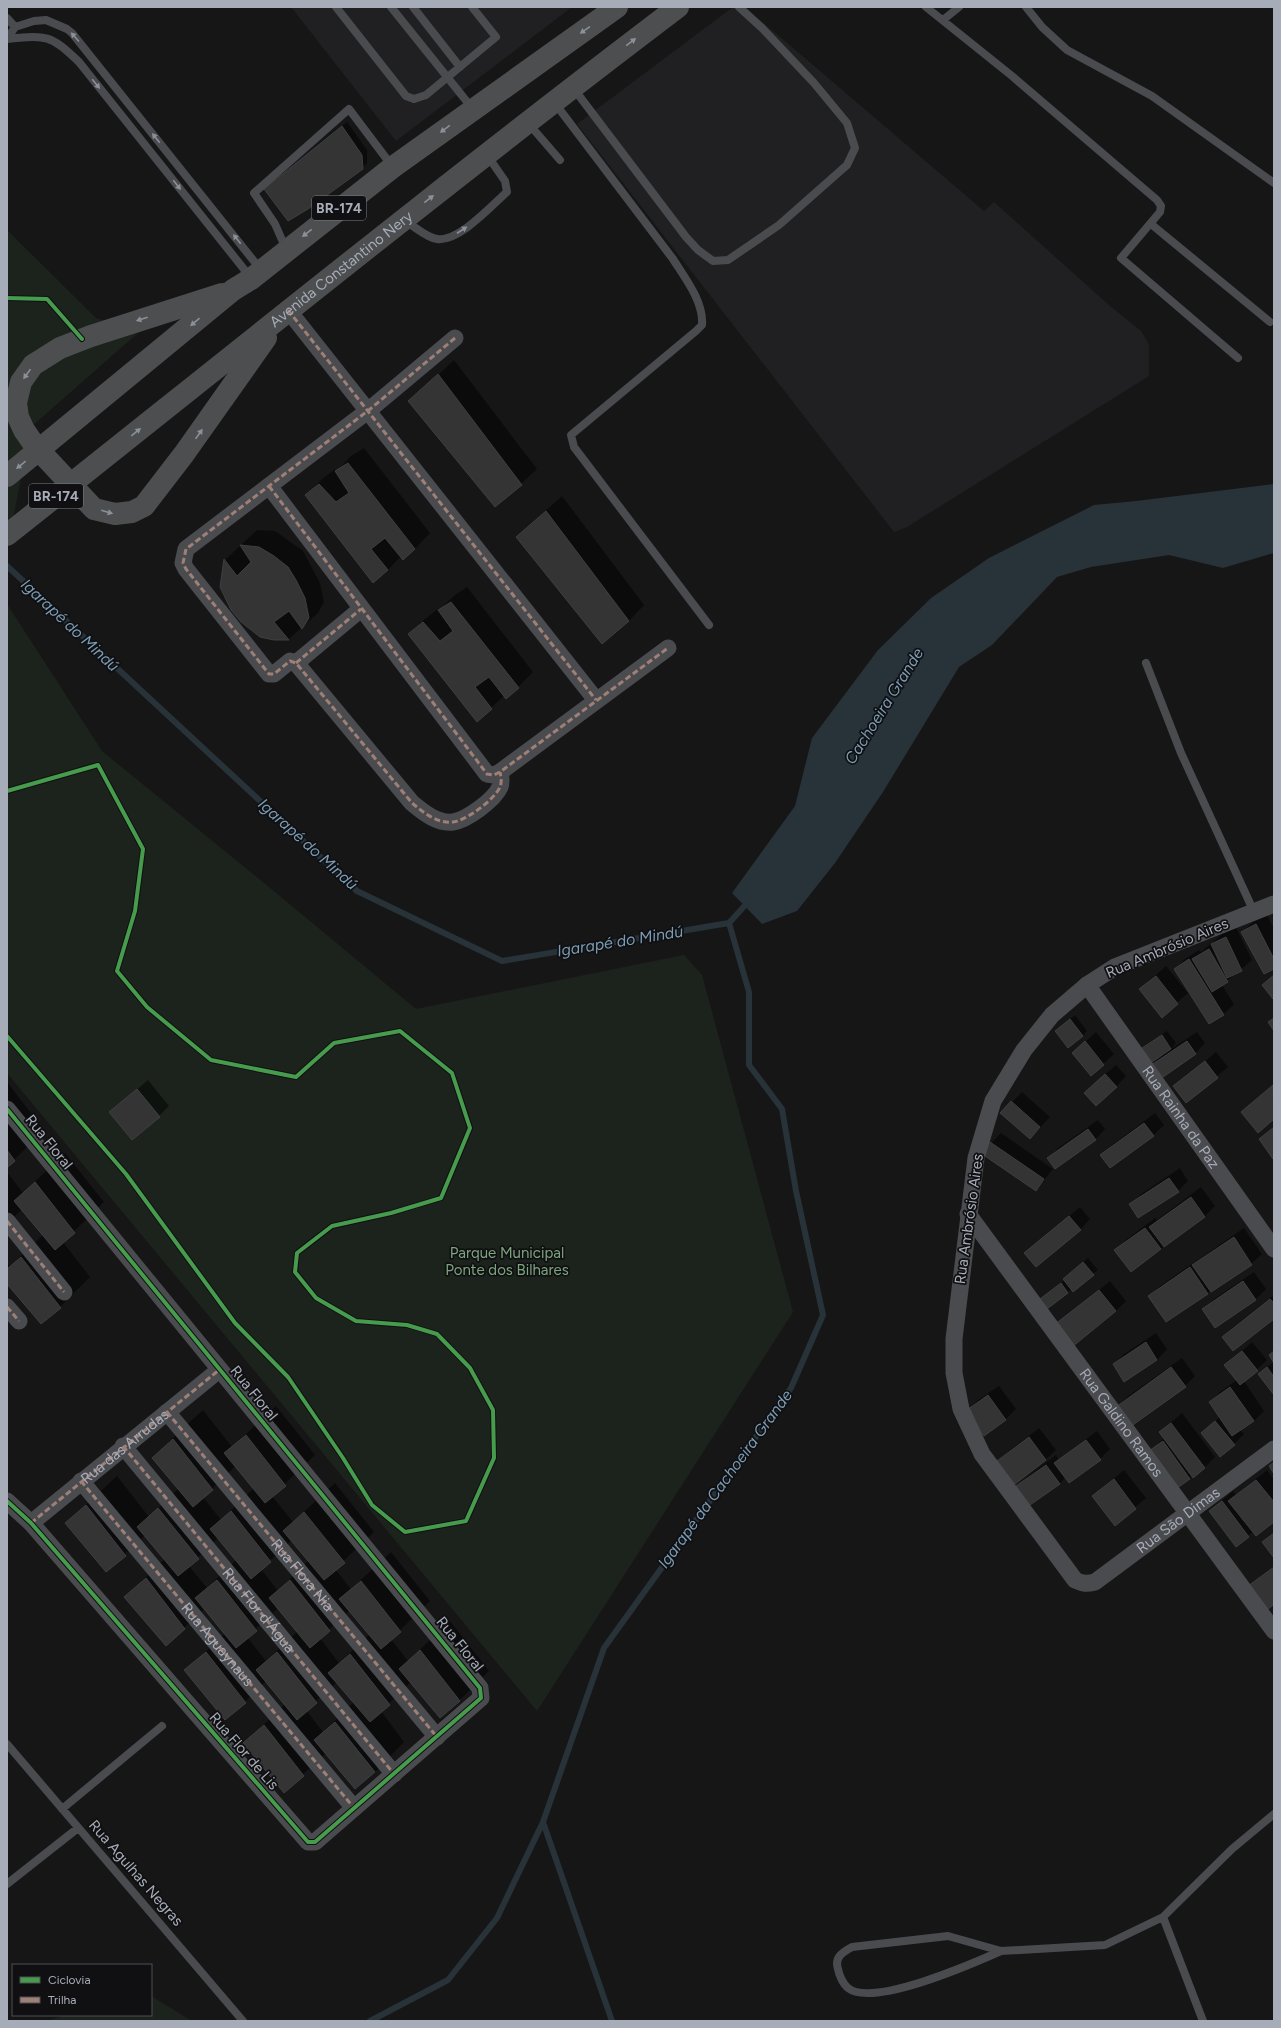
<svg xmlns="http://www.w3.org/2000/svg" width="1281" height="2028" font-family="Figtree,sans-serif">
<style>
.built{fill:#202022}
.green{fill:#1c231d}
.water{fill:#283239}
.shadow{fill:#0007;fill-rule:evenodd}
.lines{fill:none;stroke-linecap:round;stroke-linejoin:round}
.stream{stroke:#283239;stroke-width:6}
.building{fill:#343435;stroke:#3e3f42}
.lane{stroke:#4a4b4f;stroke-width:8}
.street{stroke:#4a4b4f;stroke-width:17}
.highway{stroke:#4c4e50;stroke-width:22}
.quiet{stroke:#9e8076;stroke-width:3;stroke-dasharray:6 3;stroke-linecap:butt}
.cycleway-casing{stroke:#101012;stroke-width:6}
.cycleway{stroke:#469c4c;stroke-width:4}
.oneway{fill:#8b9099}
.oneway2{fill:#8a8f98}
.labels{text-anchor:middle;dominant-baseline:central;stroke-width:3.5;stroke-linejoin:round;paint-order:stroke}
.shield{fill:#101012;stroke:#797d86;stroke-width:1}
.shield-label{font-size:14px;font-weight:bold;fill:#a6acb8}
.street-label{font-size:15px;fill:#a6acb8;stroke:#101012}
.park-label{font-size:15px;fill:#7ca47d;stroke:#101012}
.water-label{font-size:16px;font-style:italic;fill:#7b9cb5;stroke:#101012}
</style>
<rect width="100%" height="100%" fill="#161616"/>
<path class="built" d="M291 7H572L396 141Z
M733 7H745L984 211 994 202 1110 306 1141 331 1149 344V376L907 527 894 532 577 124Z"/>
<path class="green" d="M7 230 96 318 139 332 31 427 7 550Z
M7 604 102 751 269 887 416 1009 684 955 702 975 793 1312 537 1711 7 1073Z
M151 1996 192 2021H47L66 2015H151Z"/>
<path class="water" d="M1274 484V553L1223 568 1169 555 1091 567 1057 577 992 645 959 667 883 792 835 863 797 911 762 924 732 893 795 806 812 738 878 650 931 598 989 558 1094 505 1136 501Z"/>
<path class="shadow" d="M347 122 367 150V163L362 168 270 184Z
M454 360 537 469 521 484 410 401Z
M364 448 430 533 415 549 403 558 401 556 388 570 306 496 321 480 335 469 337 471 351 456Z
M562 496 644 605 629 621 517 537Z
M257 530 275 531 303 551 320 583 324 602 318 613 289 639H274L221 587 225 560Z
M467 587 533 672 518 687 505 695 491 708 409 634 425 619 439 608 440 609 455 595Z
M1267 915 1274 929V968L1243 932 1253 922Z
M1236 927 1252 960 1222 985 1234 1004 1224 1014 1209 1023 1175 970 1185 959 1199 950 1201 952 1222 934Z
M1166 966 1188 993 1162 1016 1140 989Z
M1075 1015 1087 1031 1083 1036 1061 1027Z
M1167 1031 1176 1043 1171 1049 1197 1032 1205 1043 1195 1054 1151 1066 1162 1056 1140 1050Z
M1096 1032 1114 1054 1091 1075 1073 1053Z
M1216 1052 1228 1067 1186 1101 1175 1087Z
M1116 1065 1126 1076 1116 1087 1095 1083Z
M148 1080 169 1106 159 1116 111 1112Z
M7 1082 44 1130 7 1167Z
M1274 1084V1118L1258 1131 1253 1102Z
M1022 1092 1050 1117 1030 1138 1012 1102Z
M1155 1113 1164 1125 1153 1136 1102 1155 1112 1145Z
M1098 1120 1105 1129 1095 1140 1048 1158 1058 1148Z
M1274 1126V1157L1260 1139Z
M1001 1133 1053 1169 1036 1190 991 1143Z
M65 1153 104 1202 63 1242 90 1277 60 1307 7 1283V1263L10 1266 43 1235 22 1209 7 1224V1172L23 1193Z
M1180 1168 1188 1181 1178 1191 1139 1217 1130 1205 1141 1194Z
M1201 1187 1215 1206 1205 1216 1131 1271 1116 1250 1126 1240 1155 1218 1157 1220Z
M1080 1207 1090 1219 1080 1230 1026 1253Z
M1244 1228 1262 1254 1251 1264 1166 1321 1149 1296 1160 1286Z
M1088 1258 1098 1270 1043 1310 1042 1298 1065 1280 1069 1274Z
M1254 1272 1266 1289 1256 1299 1216 1327 1204 1309 1214 1299Z
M1110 1281 1126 1301 1116 1311 1056 1325Z
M1274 1295V1317L1223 1337 1233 1327Z
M1156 1333 1167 1349 1157 1360 1125 1381 1114 1364 1124 1354Z
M1252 1342 1267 1360 1244 1381 1264 1411 1254 1421 1240 1430 1244 1434 1234 1444 1202 1433 1220 1417 1210 1402 1220 1392 1237 1380 1225 1366Z
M1182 1358 1195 1376 1185 1386 1117 1407 1127 1397Z
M1272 1363 1274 1366V1393L1259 1374Z
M999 1386 1016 1409 1005 1420 968 1410 978 1400Z
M276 1406 315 1455 272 1496 293 1522 335 1483 374 1532 335 1569 351 1589 391 1552 430 1601 391 1639 408 1661 450 1621 489 1671 459 1701 411 1682 381 1711 404 1742 375 1772 326 1753 284 1792 245 1743 285 1704 266 1681 245 1702 186 1671 225 1633 205 1608 166 1645 125 1597 165 1559 145 1535 106 1571 66 1523 117 1476 149 1517 178 1489 153 1458 183 1428 203 1410 232 1447ZM236 1466 254 1488 221 1520 203 1497ZM218 1538 236 1560 207 1588 189 1566ZM292 1540 309 1560 278 1591 261 1569ZM278 1608 298 1631 266 1661 247 1637ZM350 1610 370 1634 339 1663 320 1638ZM337 1682 354 1702 323 1732 306 1710Z
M1182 1413 1215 1457 1205 1467 1174 1490 1147 1454 1164 1438 1160 1432Z
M1039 1428 1056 1450 1045 1460 999 1461 1009 1451Z
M1097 1431 1110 1449 1100 1459 1066 1477 1059 1484 1018 1486 1028 1476 1056 1455 1059 1460Z
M1124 1470 1146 1498 1115 1524 1093 1496Z
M1267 1470 1274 1480V1520L1254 1531 1236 1545 1210 1511 1233 1491 1236 1495Z
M1274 1566V1603L1249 1587Z"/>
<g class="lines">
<path class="stream" d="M7 566 357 891 502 961 729 923
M729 923 749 901
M370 2021 448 1980 497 1918 543 1822
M612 2021 543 1822 604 1648 791 1388 823 1315 796 1191 782 1109 749 1065V992L729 923"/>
</g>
<path class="building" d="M342 126 362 155 363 169 308 209 288 221 264 189Z
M438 374 522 485 495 507 408 401Z
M348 463 415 549 403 560 385 538 371 549 388 570 373 583 305 495 319 484 336 502 349 493 335 471Z
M546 511 629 621 602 644 516 537Z
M240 545 259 547 274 556 288 567 296 580 305 598 309 618 302 629 289 611 274 622 289 640H274L260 637 241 622 231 610 220 587 224 559 237 576 251 562Z
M451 602 519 688 506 699 489 677 475 687 492 709 477 722 408 634 423 622 440 641 453 631 438 610Z
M1256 924 1274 959V969L1264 974 1241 932Z
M1226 937 1242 971 1227 978 1211 944Z
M1209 949 1228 982 1212 992 1192 959Z
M1189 959 1224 1015 1209 1024 1174 969Z
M1274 975V998L1273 999 1262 985Z
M1156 976 1178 1004 1162 1018 1139 989Z
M1274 1018V1031L1268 1022Z
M1070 1019 1083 1036 1068 1048 1055 1031Z
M1162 1035 1171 1049 1149 1064 1139 1050Z
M1085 1041 1104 1065 1091 1076 1072 1053Z
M1187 1041 1196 1054 1159 1080 1150 1066Z
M1205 1061 1218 1078 1186 1103 1173 1086Z
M1105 1074 1117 1087 1096 1106 1084 1093Z
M1273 1085 1274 1119 1258 1133 1241 1112Z
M137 1089 160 1117 132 1140 109 1112Z
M1011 1101 1040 1127 1030 1139 1000 1113Z
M1144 1123 1154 1136 1110 1168 1100 1155Z
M1274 1127V1158L1273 1159 1259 1139Z
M1088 1129 1096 1140 1055 1169 1047 1158Z
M990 1142 1044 1179 1036 1191 982 1154Z
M7 1150 15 1161 7 1168Z
M1169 1178 1179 1192 1138 1218 1129 1204Z
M35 1182 75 1233 55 1250 14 1201Z
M1191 1197 1205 1217 1164 1247 1149 1227Z
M1069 1216 1081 1230 1036 1267 1024 1253Z
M1145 1228 1161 1249 1131 1272 1114 1250Z
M1234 1237 1252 1265 1211 1292 1192 1265Z
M21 1257 61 1308 41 1324 7 1284V1269Z
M1083 1262 1094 1275 1073 1292 1063 1279Z
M1190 1267 1208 1294 1166 1322 1148 1296Z
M1243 1281 1256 1300 1215 1328 1202 1309Z
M1061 1283 1068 1293 1043 1312 1036 1302Z
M1099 1290 1116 1311 1072 1347 1054 1325Z
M1270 1299 1274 1303V1319L1233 1351 1222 1337Z
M1146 1342 1157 1360 1124 1382 1113 1364Z
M1242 1351 1258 1371 1240 1385 1224 1365Z
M1274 1351V1363L1269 1355Z
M1171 1367 1186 1387 1130 1427 1116 1407Z
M1267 1367 1274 1377V1395L1258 1374Z
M1230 1387 1254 1421 1232 1436 1209 1402Z
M988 1395 1006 1420 984 1436 967 1410Z
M1215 1421 1235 1445 1220 1457 1201 1433Z
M1171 1423 1205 1468 1193 1478 1159 1432Z
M246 1435 286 1486 265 1503 224 1453Z
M1029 1437 1046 1460 1015 1484 997 1461Z
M173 1439 213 1490 193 1507 152 1458Z
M1086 1440 1101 1460 1069 1483 1054 1463Z
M1163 1441 1190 1479 1173 1491 1146 1453Z
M1274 1462V1474L1269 1466Z
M1046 1465 1060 1484 1030 1505 1016 1486Z
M1114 1479 1136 1509 1115 1526 1092 1496Z
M1256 1480 1274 1502V1522L1256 1536 1228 1501Z
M1222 1501 1249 1537 1236 1547 1209 1511Z
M86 1505 126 1556 106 1572 65 1523Z
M158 1508 199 1559 178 1576 137 1527Z
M231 1511 271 1562 251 1579 210 1529Z
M304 1512 345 1563 324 1580 283 1531Z
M1274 1533V1558L1262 1542Z
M1274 1567V1604L1266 1611 1248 1586Z
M146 1578 185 1629 166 1646 124 1597Z
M217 1580 257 1631 236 1648 195 1598Z
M290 1580 330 1631 310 1648 269 1598Z
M361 1581 401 1632 381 1649 339 1599Z
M420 1650 460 1701 440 1718 399 1669Z
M206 1652 246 1703 225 1720 184 1670Z
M277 1652 317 1703 297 1720 256 1670Z
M350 1654 390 1705 370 1722 328 1673Z
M335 1722 375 1772 355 1789 314 1740Z
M264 1725 304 1776 284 1793 243 1743Z"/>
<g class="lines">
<path class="lane" d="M336 7 406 96 414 99 426 95 496 37 472 7
M391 7 472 108
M413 7 460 67
M926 7 1012 76 1157 200 1161 206 1160 212 1121 258 1238 358
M1026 7 1042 27 1067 50 1152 96 1274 183
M7 18 15 27
M943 20 959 7
M7 39 15 27 34 21 46 20 67 29 72 33 261 270
M7 39C46 35 50 34 79 62L251 278
M574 89 686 237 698 250 713 261 728 260 779 225 847 165 855 148 847 123 814 83 762 28 739 7
M554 102 673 259C685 278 704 302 702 325L696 331 571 435 574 447 709 625
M528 123 560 160
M405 221C414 226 427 238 437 239 459 242 491 206 507 192L505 181 487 155
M1151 224 1270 322
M286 249 275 224 254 193 349 109 392 166
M1146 663 1181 753 1254 912
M7 1744 243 2021
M62 1809 162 1726
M7 1884 78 1828
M1163 1917 1203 2021
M1001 1951C974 1963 872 2008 848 1988 843 1984 839 1975 838 1969 834 1957 843 1952 852 1947L948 1936 1001 1951 1105 1945 1163 1917 1232 1849 1274 1814"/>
<g class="street">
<path d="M288 310 596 700"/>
<path d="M455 338 369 410 186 549 183 563 186 569 269 674H274L290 661 296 663 412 803C423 812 437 824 453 822 467 820 494 800 500 787 502 782 501 777 500 772"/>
<path d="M269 486 487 774 494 775 500 772 668 648"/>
<path d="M296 663 361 609"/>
<path id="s1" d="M1274 904 1115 967 1087 985 1052 1015 1024 1050 993 1101 976 1158 954 1339V1373L961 1409 982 1454 1075 1580C1083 1584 1087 1584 1095 1582L1274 1449"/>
<path id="s2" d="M1087 985 1274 1249"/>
<path d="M7 1109 480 1688 481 1698 315 1842H308L31 1523 7 1501"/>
<path id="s3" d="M968 1214 1274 1631"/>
<path d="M7 1221 64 1292"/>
<path d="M7 1307 19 1321"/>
<path d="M167 1412 437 1737"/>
<path id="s4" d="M123 1446 394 1774"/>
<path d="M81 1481 354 1808"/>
<path d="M31 1523 219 1370"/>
</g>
<g class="highway">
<path d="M222 294 91 336 60 348 33 365 21 382 16 403 18 417 24 430 35 446 94 509 115 514 132 512 144 506 184 454 266 338"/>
<path d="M7 476 233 290 251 279 393 167 617 7"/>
<path id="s5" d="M7 535C230 358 451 179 678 7"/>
</g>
<g class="quiet">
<path d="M288 310 596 700"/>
<path d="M455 338 369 410 186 549 183 563 186 569 269 674H274L290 661 296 663 412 803C423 812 437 824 453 822 467 820 494 800 500 787 502 782 501 777 500 772"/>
<path d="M269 486 487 774 494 775 500 772 668 648"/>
<path d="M296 663 361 609"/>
<path d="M7 1221 64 1292"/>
<path d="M7 1307 19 1321"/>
<path id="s6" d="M167 1412 437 1737"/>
<path d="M123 1446 394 1774"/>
<path id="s7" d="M81 1481 354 1808"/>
<path id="s8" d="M31 1523 219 1370"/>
</g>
<defs>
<path id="cycleway" d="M7 298 47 299 82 339
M7 791 98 765 143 849 135 911 117 971 147 1007 211 1060 296 1077 334 1043 400 1031 452 1073 470 1128 441 1198 391 1213 332 1226 297 1253 295 1272 316 1298 356 1321 407 1325 437 1334 470 1368 493 1410 494 1458 466 1521 405 1532 372 1505 343 1458 288 1377 235 1323 126 1174 7 1036
M7 1109 480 1688 481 1698 315 1842H308L31 1523 7 1501"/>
</defs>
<use href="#cycleway" class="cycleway-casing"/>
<use href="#cycleway" class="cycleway"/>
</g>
<defs><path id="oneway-solid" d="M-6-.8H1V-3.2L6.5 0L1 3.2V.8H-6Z"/></defs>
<g class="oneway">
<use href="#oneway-solid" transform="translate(585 30) rotate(145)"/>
<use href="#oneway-solid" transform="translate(631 42) rotate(-37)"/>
<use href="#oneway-solid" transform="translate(445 129) rotate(144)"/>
<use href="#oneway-solid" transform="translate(429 199) rotate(-38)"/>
<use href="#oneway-solid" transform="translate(307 233) rotate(142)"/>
<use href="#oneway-solid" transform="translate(142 319) rotate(162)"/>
<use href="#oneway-solid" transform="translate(195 322) rotate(140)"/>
<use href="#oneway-solid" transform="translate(27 374) rotate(126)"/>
<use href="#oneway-solid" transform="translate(136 432) rotate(-39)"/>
<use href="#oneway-solid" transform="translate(199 434) rotate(-55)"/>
<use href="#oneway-solid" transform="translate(21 465) rotate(141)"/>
<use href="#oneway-solid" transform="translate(107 512) rotate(16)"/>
</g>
<g class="oneway2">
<use href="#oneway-solid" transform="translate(75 37) rotate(-132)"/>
<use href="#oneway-solid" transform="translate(96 84) rotate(51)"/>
<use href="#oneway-solid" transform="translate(156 138) rotate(-129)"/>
<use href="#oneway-solid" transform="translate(177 185) rotate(52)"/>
<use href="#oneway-solid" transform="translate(462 230) rotate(-33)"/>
<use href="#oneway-solid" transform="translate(237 239) rotate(-128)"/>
</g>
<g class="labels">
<g class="shield">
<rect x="312" y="196" width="54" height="24" rx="3"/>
<rect x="29" y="484" width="54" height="24" rx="3"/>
</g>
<g class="shield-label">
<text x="339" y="208">BR-174</text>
<text x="56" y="496">BR-174</text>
</g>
<g class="street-label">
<text stroke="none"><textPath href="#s5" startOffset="427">Avenida Constantino Nery</textPath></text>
<text transform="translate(1167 948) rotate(-23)">Rua Ambrósio Aires</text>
<text stroke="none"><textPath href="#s2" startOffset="162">Rua Rainha da Paz</textPath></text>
<text transform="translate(49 1142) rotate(51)">Rua Floral</text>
<text transform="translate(969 1219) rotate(-82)">Rua Ambrósio Aires</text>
<text transform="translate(254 1393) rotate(51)">Rua Floral</text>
<text stroke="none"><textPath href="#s3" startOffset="259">Rua Galdino Ramos</textPath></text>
<text stroke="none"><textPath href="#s8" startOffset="121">Rua das Arrudas</textPath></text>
<text stroke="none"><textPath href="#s1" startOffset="998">Rua São Dimas</textPath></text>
<text stroke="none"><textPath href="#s6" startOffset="212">Rua Flora Nia</textPath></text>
<text stroke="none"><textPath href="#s4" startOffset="213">Rua Flor d'Água</textPath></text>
<text stroke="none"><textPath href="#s7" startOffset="213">Rua Aguaynaus</textPath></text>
<text transform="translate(460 1644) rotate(51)">Rua Floral</text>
<text transform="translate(244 1751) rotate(49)">Rua Flor de Lis</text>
<text transform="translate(136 1873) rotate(49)">Rua Agulhas Negras</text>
</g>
<g class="park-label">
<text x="507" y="1253">Parque Municipal<tspan x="507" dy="17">Ponte dos Bilhares</tspan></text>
</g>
<g class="water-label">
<text transform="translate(70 625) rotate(43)">Igarapé do Mindú</text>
<text transform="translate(884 706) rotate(-58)">Cachoeira Grande</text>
<text transform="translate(308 844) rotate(42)">Igarapé do Mindú</text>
<text transform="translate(620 941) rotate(-9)">Igarapé do Mindú</text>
<text transform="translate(725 1479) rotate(-54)">Igarapé da Cachoeira Grande</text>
</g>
</g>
<rect width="1281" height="2028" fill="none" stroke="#a6acb8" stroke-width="16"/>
<rect x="12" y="1964" width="140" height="52" fill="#101012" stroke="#4c4e54"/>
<rect x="20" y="1977" width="20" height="6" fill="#469c4c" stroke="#4c4e54"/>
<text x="48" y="1984" font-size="12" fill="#a6acb8">Ciclovia</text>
<rect x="20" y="1997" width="20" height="6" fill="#9e8076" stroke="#4c4e54"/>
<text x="48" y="2004" font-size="12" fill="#a6acb8">Trilha</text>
</svg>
